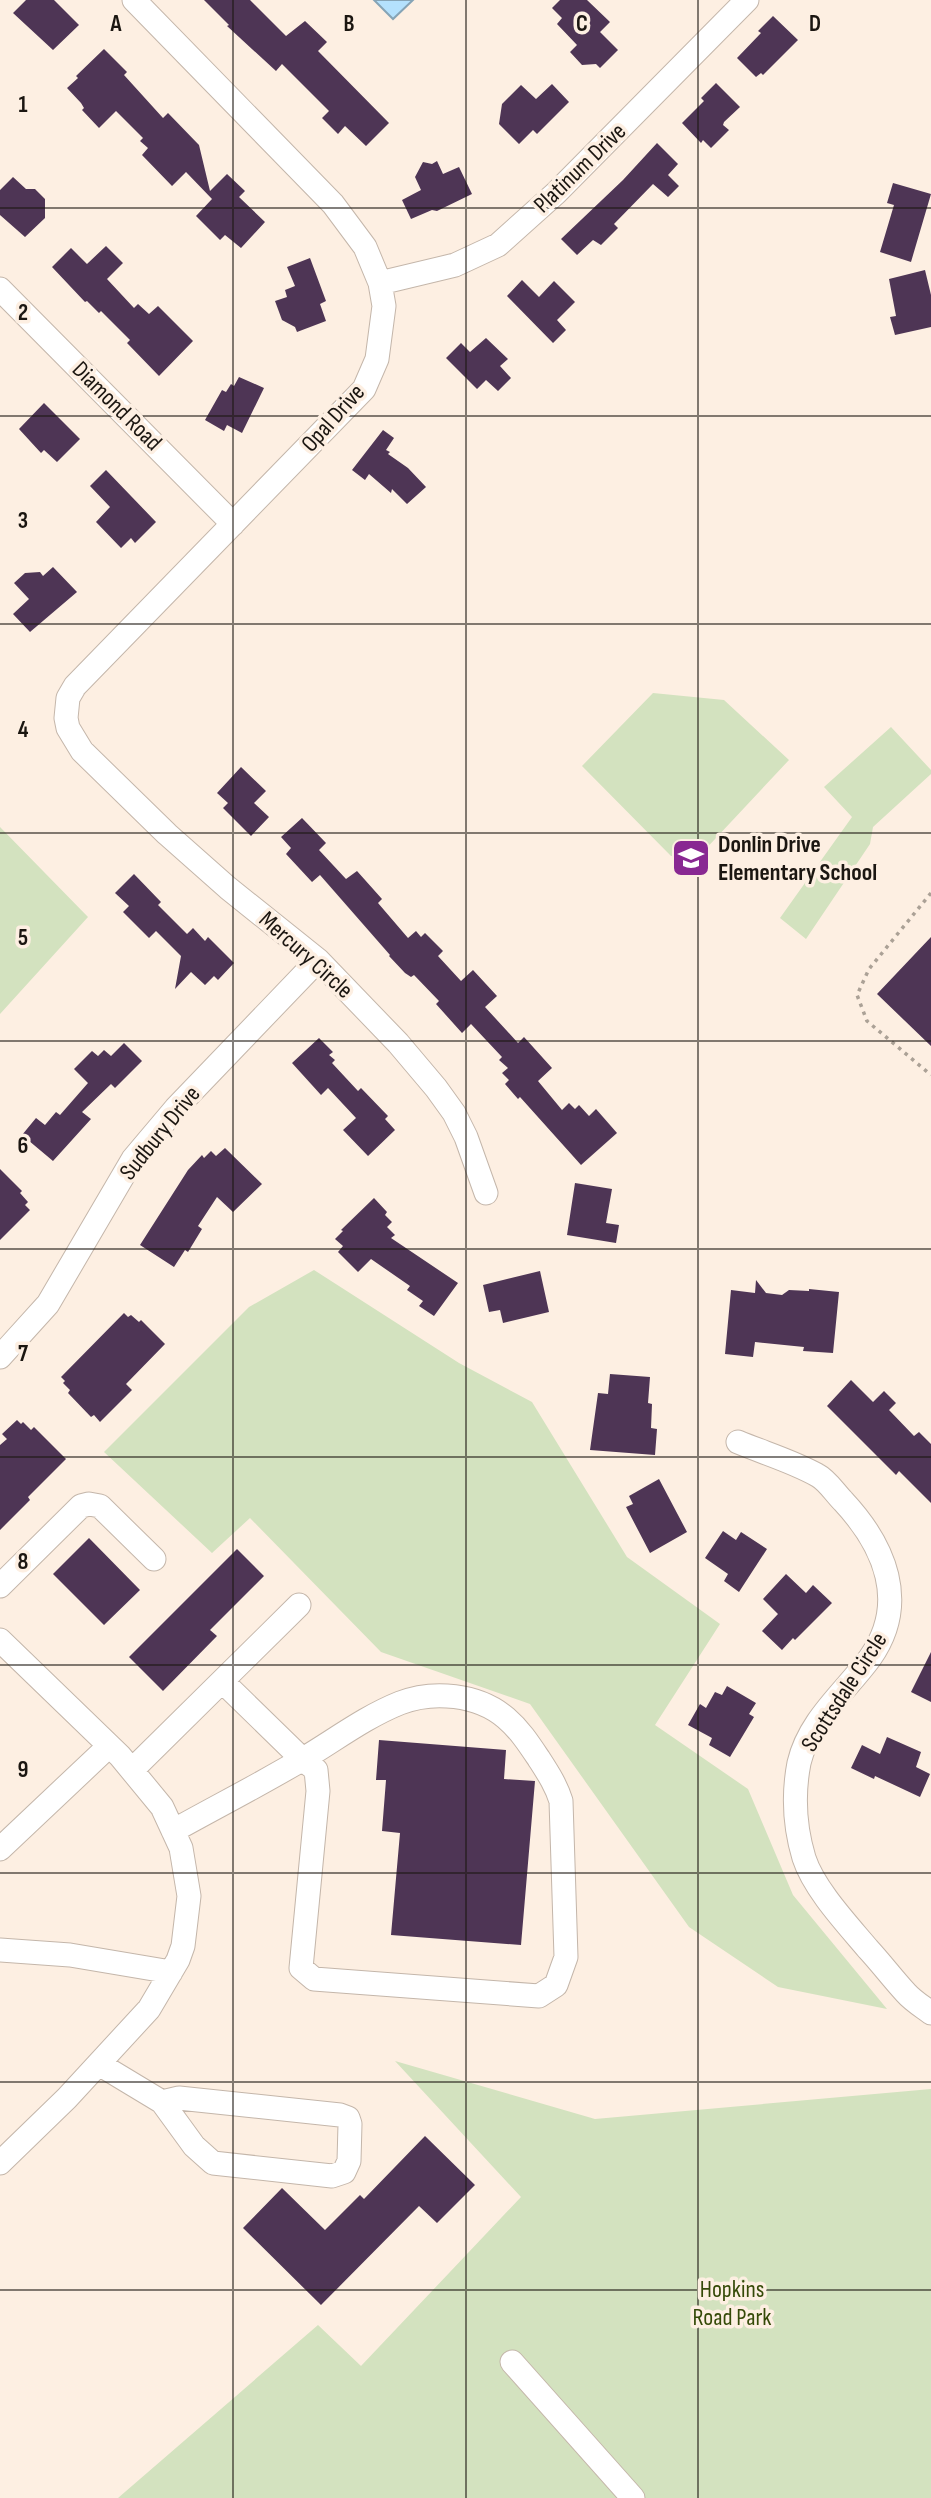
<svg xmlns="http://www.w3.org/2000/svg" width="931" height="2498" font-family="'Sofia Sans Condensed',sans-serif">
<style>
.green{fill:#d3e2bf}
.water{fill:#b4e1fd;stroke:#86a4b6;stroke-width:2}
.building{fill:#4e3555}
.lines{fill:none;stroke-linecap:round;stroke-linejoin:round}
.minor-casing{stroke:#c4b6aa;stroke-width:25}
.path{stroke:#aba196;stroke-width:3.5;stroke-dasharray:3.5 5;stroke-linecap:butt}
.minor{stroke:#fff;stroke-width:23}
.grid{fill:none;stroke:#1b1611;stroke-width:2;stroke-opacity:0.55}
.labels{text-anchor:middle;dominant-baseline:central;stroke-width:7;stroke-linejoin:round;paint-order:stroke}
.street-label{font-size:24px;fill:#1b1611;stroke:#fdefe2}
.poi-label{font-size:24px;font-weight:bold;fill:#1b1611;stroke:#fdefe2;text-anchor:start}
.park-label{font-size:24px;fill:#354a08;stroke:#fdefe2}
.grid-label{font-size:23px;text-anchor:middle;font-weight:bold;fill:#1b1611;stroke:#fdefe2;stroke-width:7;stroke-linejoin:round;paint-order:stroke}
</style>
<rect width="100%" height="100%" fill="#fdefe2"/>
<path class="green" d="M653 693 724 700 789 760 701 854 671 856 582 766Z
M891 727 931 770V774L873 827 870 844 806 939 780 918 852 817 824 787Z
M0 827 88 917 0 1014Z
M314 1270 459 1363 532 1402 627 1557 720 1624 655 1725 748 1789 793 1895 887 2009 778 1987 689 1927 530 1704 381 1652 250 1518 212 1553 104 1452 249 1307Z
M395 2061 595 2119 931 2089V2498H118L318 2325 361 2366 521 2197Z"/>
<path class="water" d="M374 0H413L393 19Z"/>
<path class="building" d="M26 0H54L79 25 53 50 13 13Z
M204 0H250L286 36 305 21 327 42 318 51 389 123 366 146 345 126 338 134 322 118 329 111 282 64 276 71 227 26 229 25Z
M560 0H587L610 22 600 32 618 50 600 68 596 64 582 65 570 52 577 45 557 24 562 18 552 8Z
M773 16 798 40 763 75 761 73 756 77 737 58 761 33 758 31Z
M104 49 127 72 124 75 163 118 168 113 199 145 210 191 227 174 245 191 239 197 265 222 241 248 225 235 220 240 196 216 212 199 186 172 172 186 142 155 148 148 140 141 143 138 116 111 99 128 82 110 84 108 81 103 67 88 78 78 76 76Z
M716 83 740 107 724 122 723 125 729 130 711 148 703 140 701 143 682 123 704 101 701 98Z
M552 84 569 102 537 134 533 130 519 144 499 124 502 104 521 85 536 99Z
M657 143 678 164 668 175 679 186 668 197 653 184 614 224 618 228 601 245 593 240 577 255 561 239 623 180Z
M437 161 443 174 459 167 472 194 437 211 432 210 411 219 402 200 421 190 415 177 423 162 432 164Z
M13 177 26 189H35L45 199V218L25 237 0 215V190Z
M893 183 931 194 911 262 880 252 894 205 887 203Z
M106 246 123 263 107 279 134 308 138 304 149 314 158 306 193 341 159 376 127 343 130 340 101 311 99 313 87 301 85 302 52 267 71 248 87 264Z
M310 258 326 301 320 304 326 321 297 332 295 327 282 320 275 301 287 297 285 290 295 286 287 267Z
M925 270 931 295V327L895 335 890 317 896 316 889 279Z
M522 280 539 297 554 281 575 302 557 320 566 330 553 343 507 296Z
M486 338 508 359 500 366 511 378 498 391 486 380 477 389 446 358 461 343 470 352Z
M239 377 264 388 242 433 227 425 224 431 205 420 222 390 226 392 231 384 234 386Z
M44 403 80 439 57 462 44 450 41 453 19 429Z
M383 430 394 438 386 450 390 452 388 454 408 468 426 487 407 504 392 489 391 493 369 474 365 480 352 470Z
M106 470 156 522 135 543 131 538 121 548 96 522 110 507 90 486Z
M53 567 77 592 30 632 13 614 29 599 14 583 25 573 40 572 43 576Z
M241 767 266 791 254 803 269 817 251 836 223 808 228 803 217 793Z
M302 818 326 843 319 850 346 879 357 871 382 899 378 903 408 938 416 931 421 937 425 933 443 951 438 956 461 981 473 970 497 996 485 1007 518 1043 524 1037 552 1068 538 1081 562 1110 569 1103 575 1109 579 1105 589 1116 596 1109 617 1133 581 1165 520 1097 518 1099 505 1084 509 1080 502 1073 508 1068 499 1060 502 1057 471 1024 462 1033 436 1004 439 1001 414 975 411 977 405 973 389 956 390 955 320 875 312 882 286 854 291 848 281 837Z
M134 874 161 902 158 905 187 934 193 928 205 941 208 937 234 963 218 980 214 976 205 985 191 972 175 989 181 956 156 931 149 938 123 912 129 906 115 893Z
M931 937V1046L877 994Z
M319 1038 333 1052 329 1055 335 1060 332 1063 358 1091 361 1088 388 1116 385 1119 395 1130 368 1156 343 1130 356 1118 328 1088 321 1095 292 1063Z
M124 1043 142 1061 115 1088 111 1084 82 1112 91 1119 53 1161 22 1135 36 1118 45 1125 56 1112 60 1115 88 1083 74 1069 92 1051 98 1056 104 1050 111 1056Z
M225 1148 262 1184 233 1212 217 1197 198 1226 202 1229 188 1252 185 1250 174 1267 140 1245 188 1170 202 1155 204 1158 211 1151 216 1156Z
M0 1169 22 1191 20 1193 28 1202 25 1205 30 1210 0 1240Z
M575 1183 612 1189 606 1223 619 1225 616 1243 567 1235Z
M374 1198 387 1212 385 1215 392 1222 387 1227 395 1235 391 1238 458 1283 434 1316 419 1306 423 1301 407 1290 410 1286 371 1259 358 1272 338 1252 343 1246 335 1239 343 1231 341 1230Z
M540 1271 549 1312 503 1323 500 1310 489 1312 483 1285Z
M756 1280 766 1293 782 1295 789 1290 809 1291V1289L839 1292 833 1353 803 1351 804 1347 755 1342 753 1357 725 1354 731 1290 755 1293Z
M124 1313 128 1317 131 1315 139 1322 141 1320 165 1344 126 1384 132 1390 100 1422 94 1415 91 1417 68 1393 70 1390 63 1383 65 1381 61 1377Z
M610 1374 650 1377 648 1403 652 1404 651 1428 657 1429 655 1455 590 1450 598 1393 608 1394Z
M851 1380 873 1402 884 1391 896 1403 889 1410 914 1436 919 1432 931 1444V1503L899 1471 896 1475 827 1406Z
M17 1420 21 1424 23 1422 31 1430 34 1427 66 1459 28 1497 30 1500 0 1530V1445L7 1439 2 1434Z
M659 1479 687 1532 650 1553 626 1507 633 1504 629 1496Z
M723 1531 736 1540 741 1532 767 1549 739 1592 724 1581 728 1574 705 1558Z
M89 1538 140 1590 104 1625 53 1574Z
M237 1549 264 1576 210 1630 217 1636 163 1691 129 1657Z
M786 1574 806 1593 813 1585 832 1603 795 1640 793 1638 782 1650 762 1631 778 1614 763 1599Z
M931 1652V1702L911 1692Z
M727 1686 756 1703 749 1714 754 1717 730 1757 709 1745 712 1738 688 1725 700 1704 706 1708 715 1692 722 1695Z
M887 1737 921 1752 916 1767 930 1774 920 1797 875 1776 874 1779 851 1768 862 1745 880 1754Z
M379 1740 506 1750 504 1779 535 1781 521 1945 391 1935 400 1833 382 1831 386 1780H376Z
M425 2136 475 2185 437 2223 419 2206 321 2305 243 2228 282 2188 325 2230 360 2195 364 2199Z"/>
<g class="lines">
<defs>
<path id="minor" d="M134 0 333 204 365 247 380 283 384 306 377 359 364 389 75 686 68 698 66 718 68 728 82 751 167 834 228 888 318 960 398 1043 436 1088 454 1113 466 1137 486 1193
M380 283 455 265 498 245 556 193 747 0
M0 289 233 524
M0 1357 48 1304 133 1159 176 1108 318 960
M738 1442C764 1453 792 1461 817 1475 827 1480 835 1493 843 1501 885 1546 909 1603 870 1658 845 1692 809 1720 799 1763 793 1794 795 1828 804 1858 814 1889 847 1924 868 1949 881 1963 893 1979 906 1993 913 2001 923 2007 931 2013
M0 1586 81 1506 89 1504 100 1506 154 1559
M0 1640 120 1756 162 1807 181 1848 189 1896 183 1946 178 1960 149 2009 67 2098 0 2163
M132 1770 299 1605
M173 1831C216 1807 261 1784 303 1759 335 1740 365 1717 400 1703 433 1690 478 1694 506 1718 520 1730 529 1744 539 1759 548 1773 556 1785 561 1801L566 1957 556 1985 539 1996 314 1979 301 1968 318 1791 316 1770 302 1759 223 1682
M0 1849 109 1746
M0 1950 70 1955 171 1972
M99 2064 162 2102 194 2146 213 2163 332 2176 344 2172 349 2161 350 2124 348 2118 340 2115 179 2098 162 2102
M512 2362 633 2498"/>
</defs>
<use href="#minor" class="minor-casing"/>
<path class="path" d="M931 893 869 969 857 995 867 1021 931 1075"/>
<use href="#minor" class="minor"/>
</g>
<path class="grid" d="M233 0V2498M466 0V2498M698 0V2498M0 208H931M0 416H931M0 624H931M0 833H931M0 1041H931M0 1249H931M0 1457H931M0 1665H931M0 1873H931M0 2082H931M0 2290H931"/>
<defs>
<symbol id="school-square" viewBox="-11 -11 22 22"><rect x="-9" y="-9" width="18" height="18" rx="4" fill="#892892" stroke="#fdefe2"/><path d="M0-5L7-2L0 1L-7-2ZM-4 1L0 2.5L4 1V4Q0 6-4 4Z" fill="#fff"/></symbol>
</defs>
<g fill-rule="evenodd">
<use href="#school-square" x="669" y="836" width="44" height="44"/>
</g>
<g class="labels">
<g class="street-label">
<text transform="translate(580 168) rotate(-44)">Platinum Drive</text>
<text transform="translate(117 406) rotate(45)">Diamond Road</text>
<text transform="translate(333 418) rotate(-48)">Opal Drive</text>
<text transform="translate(306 955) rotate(42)">Mercury Circle</text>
<text transform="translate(160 1133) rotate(-51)">Sudbury Drive</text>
<text transform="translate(844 1692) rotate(-57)">Scottsdale Circle</text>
</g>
<g class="poi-label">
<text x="718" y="844">Donlin Drive<tspan x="718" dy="28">Elementary School</tspan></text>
</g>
<g class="park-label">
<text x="732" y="2289">Hopkins<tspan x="732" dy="28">Road Park</tspan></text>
</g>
</g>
<g class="grid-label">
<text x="116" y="31">A</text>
<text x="349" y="31">B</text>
<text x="582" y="31">C</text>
<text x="815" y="31">D</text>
<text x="23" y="112">1</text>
<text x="23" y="320">2</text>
<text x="23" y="528">3</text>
<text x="23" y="737">4</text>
<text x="23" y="945">5</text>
<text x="23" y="1153">6</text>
<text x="23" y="1361">7</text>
<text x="23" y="1569">8</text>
<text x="23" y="1777">9</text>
</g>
</svg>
